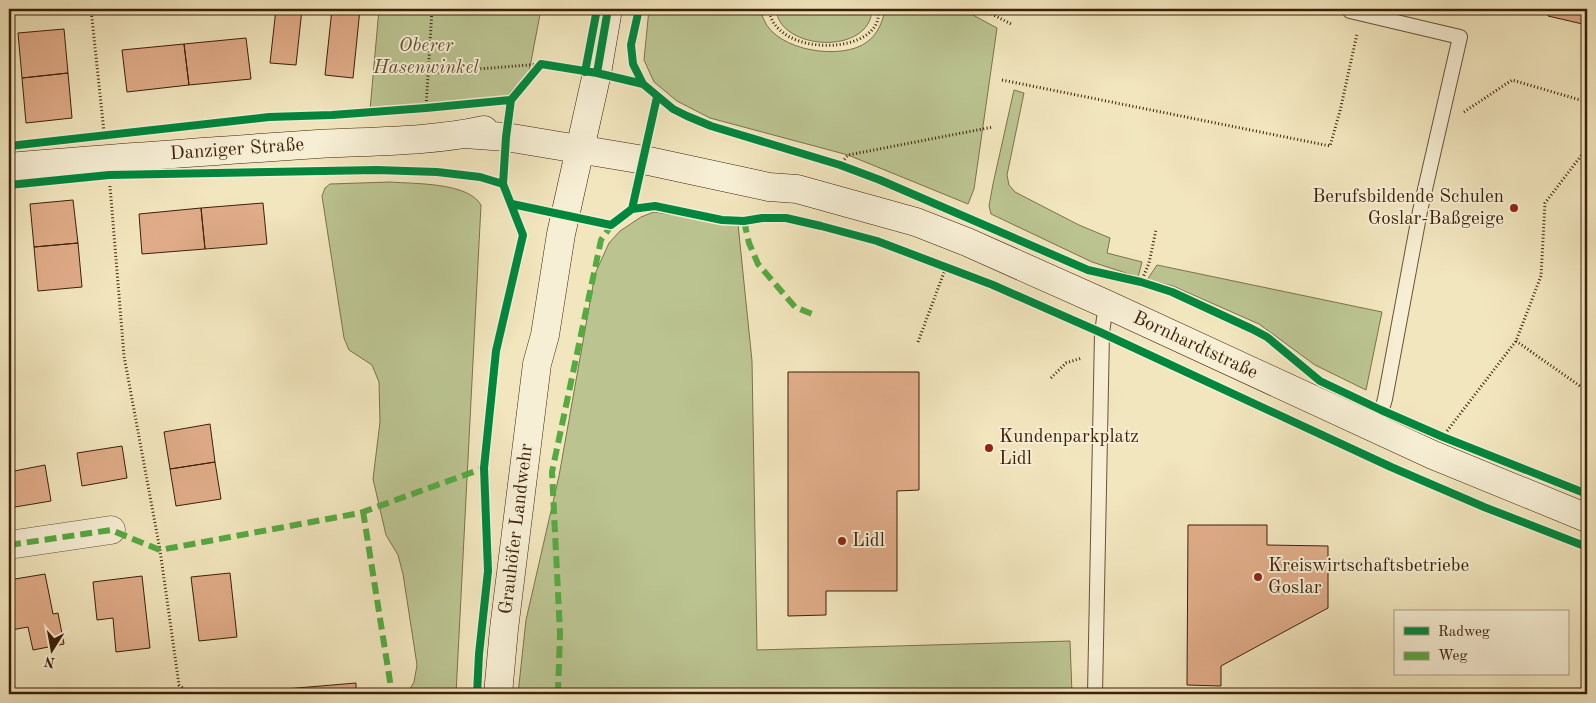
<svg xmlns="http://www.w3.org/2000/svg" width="1596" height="703" font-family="'Old Standard TT',serif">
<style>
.green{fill:#bbc491;stroke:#7c724c}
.building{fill:#e0ac89;stroke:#3c2008}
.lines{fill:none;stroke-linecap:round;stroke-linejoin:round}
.lane-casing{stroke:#6a5236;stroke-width:16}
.street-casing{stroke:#6a5236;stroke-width:29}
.secondary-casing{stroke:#3c2008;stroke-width:29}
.path{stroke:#3c2008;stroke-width:3;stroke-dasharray:1 2.5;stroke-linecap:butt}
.lane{stroke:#f7efd5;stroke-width:14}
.street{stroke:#f7efd5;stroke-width:28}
.secondary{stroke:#f7efd5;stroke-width:28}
.quiet{stroke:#55aa41;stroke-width:6;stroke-dasharray:12 6;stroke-linecap:butt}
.cycleway-casing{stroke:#f7efd5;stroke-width:11}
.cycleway{stroke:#00873e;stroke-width:8}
.poi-dot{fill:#8f2418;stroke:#f7efd5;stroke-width:2}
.labels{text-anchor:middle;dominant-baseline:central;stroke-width:4;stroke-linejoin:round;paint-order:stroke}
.park-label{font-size:19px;font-style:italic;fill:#625131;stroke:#f7efd5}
.street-label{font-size:19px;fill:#3c2008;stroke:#f7efd5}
.poi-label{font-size:19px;fill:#3c2008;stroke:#f7efd5;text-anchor:start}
</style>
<rect width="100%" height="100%" fill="#f2e6be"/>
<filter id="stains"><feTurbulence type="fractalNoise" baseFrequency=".004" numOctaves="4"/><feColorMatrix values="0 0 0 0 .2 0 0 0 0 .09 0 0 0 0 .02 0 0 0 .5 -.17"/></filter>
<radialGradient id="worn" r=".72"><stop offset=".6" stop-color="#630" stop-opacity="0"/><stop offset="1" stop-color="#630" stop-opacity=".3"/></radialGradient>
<path class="green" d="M379 9H541L529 72 505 98 370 110Z
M649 9H761C762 12 762 17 764 20 777 51 842 61 867 42 878 34 883 21 885 9H962L997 28 974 189 968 204 848 155 710 118 677 101 654 82 644 60Z
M776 9H872C871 56 779 51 776 9Z
M1014 90 1024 93 1007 175 1009 185 1015 192 1079 225 1110 238 1107 253 1142 262 1138 277 1092 262 991 214 989 206 993 184Z
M390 182C414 184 468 182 481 205L456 694H407L414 682 417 665 403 574 398 555 386 535 373 479 380 422 379 382 372 365 349 350 344 338 322 196 325 188 330 184Z
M654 212 738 224 752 361 757 650 1070 641 1072 694H518L526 620 559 476 595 274 609 243 620 231 641 217Z
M1157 265 1382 312 1366 390 1315 365 1259 324 1173 286 1147 280Z"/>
<path class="building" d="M276 9H302L296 65 270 63Z
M332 9H360L353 78 325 75Z
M1550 9H1587V25L1548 16Z
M64 29 68 73 22 78 18 33Z
M246 38 251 79 189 85 184 44Z
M184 44 189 85 127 92 122 50Z
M68 73 72 118 26 123 22 78Z
M73 200 78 243 34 247 30 204Z
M263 203 267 244 205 249 201 208Z
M201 208 205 249 142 254 139 214Z
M78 243 82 287 38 291 34 247Z
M788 372H919V490L897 491V591H826V615L788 616Z
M210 424 215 462 170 469 164 432Z
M122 446 127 478 82 486 77 453Z
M215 462 221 499 176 506 170 469Z
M45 465 51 501 9 508V472Z
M1188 525H1267V545L1328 546V608L1221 666V686L1187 685Z
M230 573 237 637 199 641 191 577Z
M45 574 53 614 58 613 64 644 33 650 28 627 11 630 9 616V580Z
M142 576 150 648 116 652 113 618 97 620 93 582Z
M356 683V694H285V689Z"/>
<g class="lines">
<defs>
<path id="lane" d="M1350 11 1460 37 1420 211 1385 399 1376 429
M1095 694 1102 333 1106 304"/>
<path id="street" d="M9 545 111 530"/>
<path id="secondary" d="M465 134 506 137 644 160 769 187 797 189 916 222 967 242 1106 304 1433 455 1587 518
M9 167C112 158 215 151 318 144 373 141 430 142 484 130
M498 694 504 629 537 364 545 335 561 234 597 73 608 9"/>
</defs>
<use href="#lane" class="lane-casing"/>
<use href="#street" class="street-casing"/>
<use href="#secondary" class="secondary-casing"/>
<path class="path" d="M91 9 104 132
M769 9C774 59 886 56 878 9
M982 9 1013 25
M428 73 541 64
M1002 80 1330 146 1340 111 1357 34
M426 108 432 9
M1464 112 1512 80 1587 102
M840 165 848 155 993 127
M110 186 124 356 160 550 179 685 192 694
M1141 282 1149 263 1156 230
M1516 341 1587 391
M918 342 946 267
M1051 378 1066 363 1082 358
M1447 431 1516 341 1541 276 1545 203 1587 148"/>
<use href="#lane" class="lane"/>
<use href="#street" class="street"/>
<use href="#secondary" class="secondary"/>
<path class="quiet" d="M744 221 749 243 758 264 795 307 812 314
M363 511 392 694
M9 545 111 530 160 550 360 513 484 468
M558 694 560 633 552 472 601 240 613 223"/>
<defs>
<path id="cycleway" d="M639 9 631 45 633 64 643 84 673 109 687 116 711 126 840 165 880 180 1088 270 1141 282 1172 292 1252 329 1267 337 1320 381 1381 410 1443 437 1587 494
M585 72 597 9
M597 73 608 9
M9 146 269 117 332 115 426 108 511 100
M9 185 109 175 377 170 437 172 480 177 503 184
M512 204 611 225 632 209 655 206 722 220 744 221 762 218H786L821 226 877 241 993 285 1102 333 1391 467 1484 507 1587 547
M632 209 657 97
M477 694 479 654 488 571 484 468 496 351 523 235 503 184 506 137 511 100 541 64 597 73 643 84"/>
</defs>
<use href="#cycleway" class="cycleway-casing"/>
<use href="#cycleway" class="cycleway"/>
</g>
<g class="poi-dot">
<circle cx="1514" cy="208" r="5"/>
<circle cx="989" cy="448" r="5"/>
<circle cx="842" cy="541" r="5"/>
<circle cx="1258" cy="577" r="5"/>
</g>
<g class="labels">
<g class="park-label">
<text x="426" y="46">Oberer<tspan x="426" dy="22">Hasenwinkel</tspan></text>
</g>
<g class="street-label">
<text transform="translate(237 150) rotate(-4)">Danziger Straße</text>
<text transform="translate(1195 346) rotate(25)">Bornhardtstraße</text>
<text transform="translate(517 529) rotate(-83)">Grauhöfer Landwehr</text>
</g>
<g class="poi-label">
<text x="1504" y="197" text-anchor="end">Berufsbildende Schulen<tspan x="1504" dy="22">Goslar-Baßgeige</tspan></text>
<text x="999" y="437">Kundenparkplatz<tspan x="999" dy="22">Lidl</tspan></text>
<text x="852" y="541">Lidl</text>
<text x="1268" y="566">Kreiswirtschaftsbetriebe<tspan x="1268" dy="22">Goslar</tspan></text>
</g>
</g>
<rect width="1596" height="703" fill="none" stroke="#f2e6be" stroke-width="30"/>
<rect x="10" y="10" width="1576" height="683" fill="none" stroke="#3c2008" stroke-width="2.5"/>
<rect x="15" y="15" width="1566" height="673" fill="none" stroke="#3c2008"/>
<rect x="1394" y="610" width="175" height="65" fill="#f7efd5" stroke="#ac9c83"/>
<rect x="1404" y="627" width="25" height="8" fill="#00873e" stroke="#ac9c83"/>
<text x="1438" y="636" font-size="15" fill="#3c2008">Radweg</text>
<rect x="1404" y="652" width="25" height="8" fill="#55aa41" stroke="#ac9c83"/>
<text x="1438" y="660" font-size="15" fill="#3c2008">Weg</text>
<g transform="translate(52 650) rotate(191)" stroke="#f7efd5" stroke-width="4" paint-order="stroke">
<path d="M0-4L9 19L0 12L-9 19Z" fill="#3c2008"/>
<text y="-8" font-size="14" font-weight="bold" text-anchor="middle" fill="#3c2008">N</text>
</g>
<rect width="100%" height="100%" filter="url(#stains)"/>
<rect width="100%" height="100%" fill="url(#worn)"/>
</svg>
